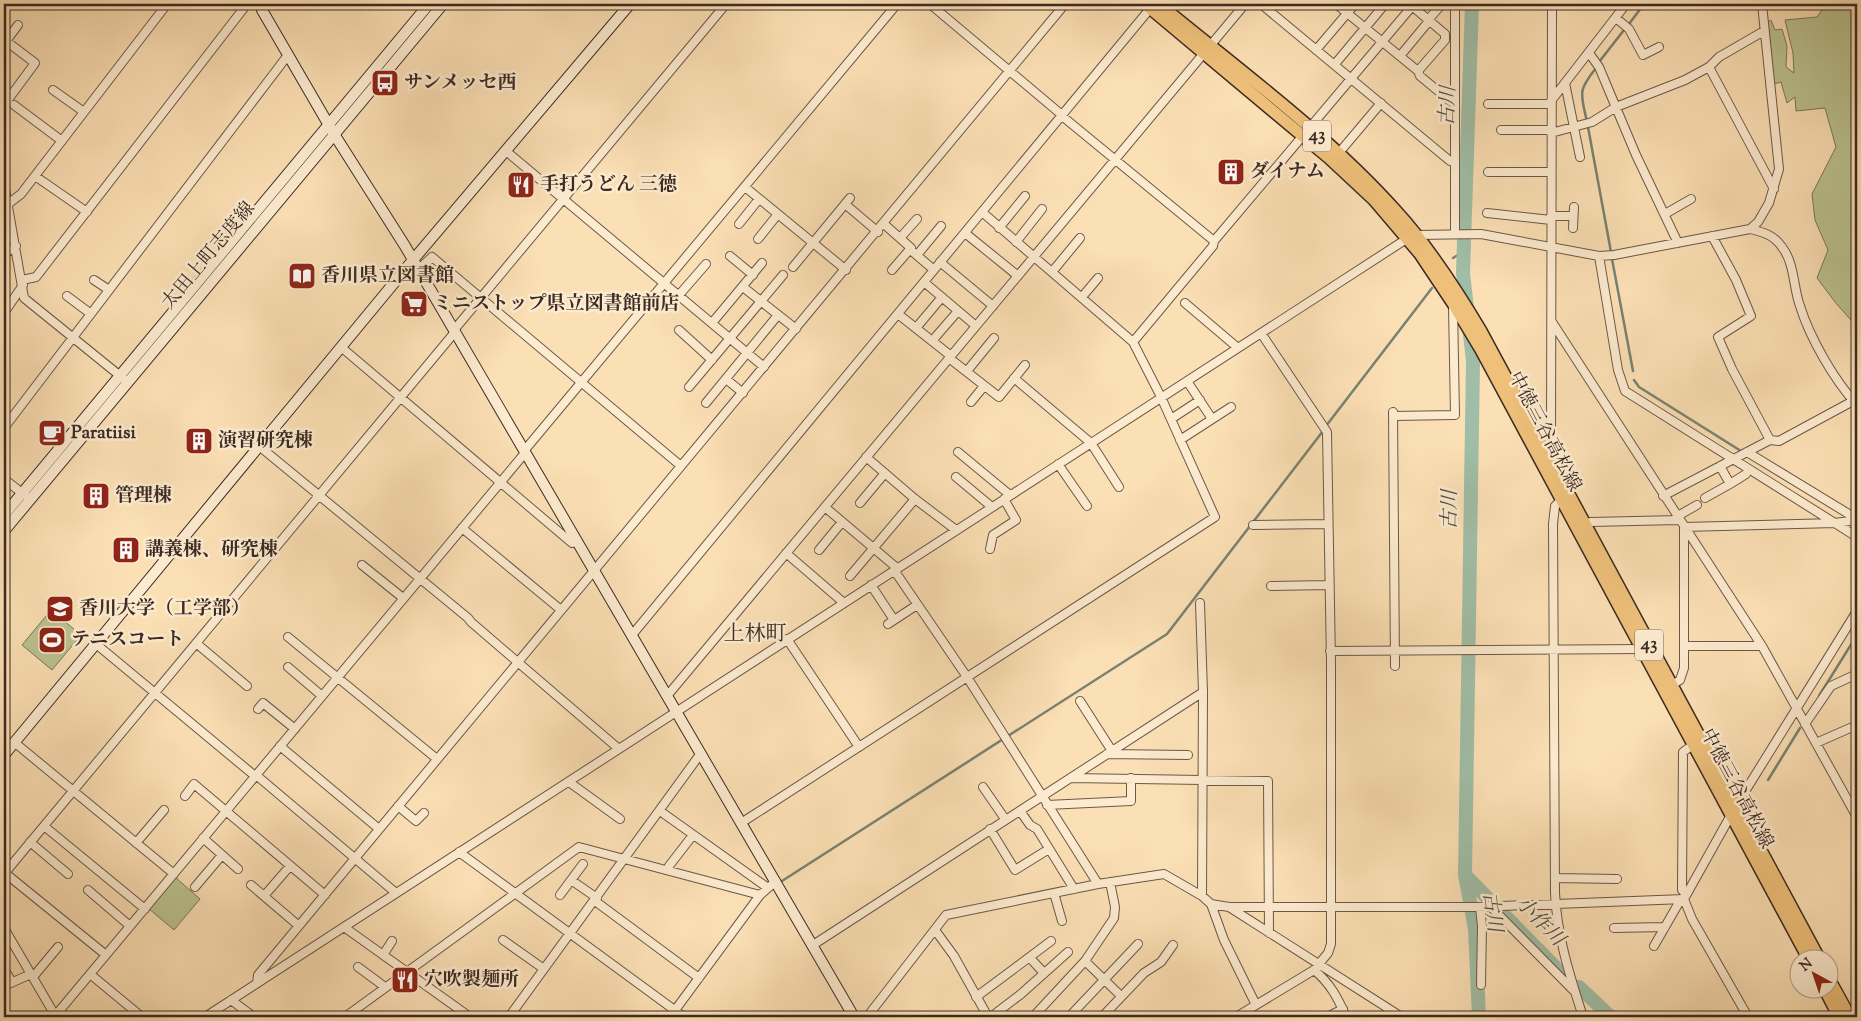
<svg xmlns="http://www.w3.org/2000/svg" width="1861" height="1021" font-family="'Sorts Mill Goudy','Noto Serif JP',serif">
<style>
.green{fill:#bbc391;stroke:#7b765a}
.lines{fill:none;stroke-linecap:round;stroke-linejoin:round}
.stream{stroke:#788373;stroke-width:2.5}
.river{stroke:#a0bea7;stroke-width:14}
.street-casing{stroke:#6b5848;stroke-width:10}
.secondary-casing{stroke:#3b2a24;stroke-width:12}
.primary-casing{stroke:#3b2a24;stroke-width:14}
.street{stroke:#fdebcf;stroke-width:8}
.secondary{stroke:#fdebcf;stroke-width:10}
.primary{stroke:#eec07a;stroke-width:11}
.labels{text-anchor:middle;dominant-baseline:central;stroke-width:5;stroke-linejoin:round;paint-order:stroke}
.shield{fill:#fdebcf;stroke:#756457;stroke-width:1}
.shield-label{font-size:18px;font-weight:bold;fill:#3b2a24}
.poi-label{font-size:19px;font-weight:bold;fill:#3b2a24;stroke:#fdebcf;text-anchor:start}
.street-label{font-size:19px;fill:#3b2a24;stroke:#fdebcf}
.water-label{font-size:20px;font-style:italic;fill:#544f45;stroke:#fdebcf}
.quarter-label{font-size:21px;fill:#3b2a24;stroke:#fdebcf}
</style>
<rect width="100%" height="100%" fill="#fce0b5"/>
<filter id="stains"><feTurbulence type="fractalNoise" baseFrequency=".004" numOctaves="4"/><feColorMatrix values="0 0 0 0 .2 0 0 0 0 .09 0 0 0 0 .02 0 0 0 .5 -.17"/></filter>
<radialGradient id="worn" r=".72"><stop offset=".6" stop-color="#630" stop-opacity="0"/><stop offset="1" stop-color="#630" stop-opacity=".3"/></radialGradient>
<path class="green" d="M1826 4H1857V327L1835 302 1817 278 1828 250 1815 220 1812 194 1836 147 1825 108 1796 111 1795 97 1787 103 1781 82 1774 84 1768 22 1771 20 1775 30 1782 29 1787 46 1786 67 1794 73 1793 53 1785 20 1817 17Z
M51 610 81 635 52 670 22 645Z
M175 877 200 899 174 930 148 908Z"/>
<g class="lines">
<path class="stream" d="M1629 24 1644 4
M1599 62 1624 30
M1587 122C1581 93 1577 92 1596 68
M1588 127 1611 252
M1453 258 1463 252
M1612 259 1633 371
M1634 380 1639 387 1741 451
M1326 426 1432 288
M1819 696 1857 635
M1768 780 1800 728
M782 881 1167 634 1323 431"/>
<path class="river" d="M1472 4 1463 273 1473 361 1465 875 1475 929 1479 1017
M1465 875 1563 975
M1579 987 1611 1017"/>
<defs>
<path id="street" d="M930 4 1062 115
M1261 4 1450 161
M1336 4 1418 71 1445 40V34L1412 6
M1616 18 1629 29 1643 55 1659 47
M1428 20 1442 4
M4 44 18 25
M1316 50 1355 4
M1589 53 1599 67 1636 155 1678 243
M1400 56 1429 21
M1335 64 1385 4
M1709 67 1774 189
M1418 71 1420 76 1455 105
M1565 83 1580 157
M53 90 84 112
M1551 101 1626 4
M1488 104H1551
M4 105 35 63 6 41
M14 105 62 141
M1062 116 1214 241 1414 4
M1501 130H1551
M1551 133 1592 122 1616 107 1685 80 1709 67 1719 57 1764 31
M506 151 764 367
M1338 154 1381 103
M1488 172H1551
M35 176 87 212
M4 184 24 298 124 379
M745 187 846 270
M8 204 21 194 167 4
M845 204 878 232
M982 212 1133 342
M1487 213 1551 220
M1665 214 1691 199
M1551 216H1573
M739 224 759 199
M884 224 911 248 892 270
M999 228 1025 196
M1573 228 1574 207
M1750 229 1758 222 1769 203 1779 169 1762 4
M965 233 1018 276
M1455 234V4
M1712 236 1736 280 1751 316 1718 337 1732 369 1770 440
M900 238 917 219
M758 239 778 214
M1016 242 1042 209
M913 252 934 270
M4 254 16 246
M917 255 941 226
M730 256 753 275
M1599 256 1618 370 1625 391 1857 537
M940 262 993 306
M793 267 850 198
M419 269 432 257 681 466
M1052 272 1080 238
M22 280 36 277 247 4
M94 280 109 290
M924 282 976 326
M743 287 796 329
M679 295 706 264
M67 296 91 314
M1082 297 1098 278
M1185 303 1238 348
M4 313 23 285
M898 314 951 356
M1552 322 1762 646 1857 817
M712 323 762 263
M916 328 942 297
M454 330 726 4
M679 330 712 360
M1261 333 1327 432 1331 662V944L1328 953 1314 970
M932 341 958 311
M341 347 572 543 576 540
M949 358 999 397 1025 365
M967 371 994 338
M1014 378 1091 443 1119 487
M726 379 743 393
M1187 381 1212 419
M689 387 783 275
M971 402 984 386
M706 403 778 315
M1393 412 1395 666
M1393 416 1455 415 1453 306
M1171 419 1200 400
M4 428 288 55
M1180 440 1231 407
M259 446 468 618 471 622 619 749
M1540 447 1551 442 1552 4
M524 451 897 4
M958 452 1010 495
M1747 452 1857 519
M1058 464 1087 506
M956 477 992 507
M4 479 26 496
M1730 484 1746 474
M1663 496 1770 440 1779 441 1853 401
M1564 497 1555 506 1553 524 1555 893C1557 937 1570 976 1583 1017
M1705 498 1730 484 1720 466
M915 499 956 530
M860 503 885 473
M826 508 897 568
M1676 517 1697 505
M1253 525 1328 524
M1584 525 1590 522 1679 520
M462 528 561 610
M990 549 993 535 1016 520 1004 499
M819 550 842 522
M786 553 844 603
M362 565 403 598
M894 570 967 677 1098 884
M850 576 915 499 866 457
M871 585 894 620
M1271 586 1329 585
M1200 603 1203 692 1202 896 1211 904 1229 907H1477L1684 899 1736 806 1857 611
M888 624 917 605
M632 635 1153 5
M288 637 437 759
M787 639 859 747
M196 643 247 686
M96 644 255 776
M1684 646H1762
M1330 651 1644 649
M288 667 322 696
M1669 687 1680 680 1684 668V527L1835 523 1857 520
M667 696 1245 4
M1080 701 1112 751
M258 709 263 703 295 729
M1805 724 1831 686 1857 674
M14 742 174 874
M1816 743 1857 725
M280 746 379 829
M1107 754 1188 755
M256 775 396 893
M1071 778 1268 781 1269 933
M569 782 620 819
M983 787 1005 819
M185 796 194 784 325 895
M1047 805 1131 801V778
M398 806 416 821 424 813
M660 811 768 888
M1020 811 1030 825 1037 829 1074 889
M741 823 1215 517 1161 397 1133 342 1213 246 1214 241
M44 826 145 909
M990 829 1015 870 1049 849
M203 838 238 869
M30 842 68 874
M136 843 164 810
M459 852 684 1017
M669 866 693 835
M5 873 106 955
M4 874 455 332
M1555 878 1617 879
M571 880 597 898
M251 885 299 926
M195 887 222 855
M88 890 130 926
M1054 893 1062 921
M1686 894 1682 890 1683 752 1697 742
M560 895 583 864
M264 896 290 866
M1684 899 1692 919 1748 1017
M595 901 699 978
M1211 904 1224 940 1256 1005
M1490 906 1573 990
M1229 907 1397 1014
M1480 907 1482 926 1481 985
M344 927 470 1017
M4 928 56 1017
M1614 928 1665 927
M935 930 954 956 988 1017
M503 940 544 969
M813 945 1203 692
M1654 946 1681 899
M383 955 392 941
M1030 958 1044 973
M1085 961 1121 996
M358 967 385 987
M4 969 12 982
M90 974 142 1017
M33 977 58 947
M257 983 258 975 1065 4
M4 986 31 974
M976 997 1051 941
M231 1000 254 1017
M4 1016 5 1017
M55 1016 525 453
M205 1017 1408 238 1417 235 1481 234 1599 256 1614 255 1750 229C1763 232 1774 235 1782 247 1795 264 1793 287 1800 306 1810 338 1834 380 1857 405
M345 1017 579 847 760 895
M509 1017 701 753
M670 1017 760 895 776 881
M867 1017 946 915 1098 884 1164 874 1202 896
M991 1017 1021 994 1068 952
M1033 1017 1085 961 1114 918 1115 907 1110 882
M1069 1017 1138 944
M1102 1017 1144 973 1161 962 1173 945
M1236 1017 1314 970C1330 983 1338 998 1346 1017
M1327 1017 1343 1009"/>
<path id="secondary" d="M262 10 334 134 405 246 854 1017
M4 515 429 4
M4 531 443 4
M4 755 413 260 630 4"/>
<path id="primary" d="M1145 4 1329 158 1374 200 1420 254 1454 305 1481 350 1808 958
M1159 4C1238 69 1328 135 1396 211 1429 247 1456 289 1481 331L1819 958
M1828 977 1850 1017
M1824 988 1839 1017"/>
</defs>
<use href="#street" class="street-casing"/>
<use href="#secondary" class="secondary-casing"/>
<use href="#primary" class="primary-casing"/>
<use href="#street" class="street"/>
<use href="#secondary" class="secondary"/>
<use href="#primary" class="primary"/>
</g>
<defs>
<symbol id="bus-square" viewBox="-11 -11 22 22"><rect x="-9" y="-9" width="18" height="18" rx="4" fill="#8f2418" stroke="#fdebcf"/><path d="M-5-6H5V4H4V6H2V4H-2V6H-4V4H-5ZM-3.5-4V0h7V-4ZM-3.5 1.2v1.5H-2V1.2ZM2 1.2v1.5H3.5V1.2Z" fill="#fff"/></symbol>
<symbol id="building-square" viewBox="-11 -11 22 22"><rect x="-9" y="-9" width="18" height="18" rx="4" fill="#8f2418" stroke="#fdebcf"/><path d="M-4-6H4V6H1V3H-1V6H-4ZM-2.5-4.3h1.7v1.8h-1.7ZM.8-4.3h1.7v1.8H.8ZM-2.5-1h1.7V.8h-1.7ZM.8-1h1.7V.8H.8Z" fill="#fff"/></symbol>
<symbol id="restaurant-square" viewBox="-11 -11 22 22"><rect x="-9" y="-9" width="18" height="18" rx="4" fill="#8f2418" stroke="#fdebcf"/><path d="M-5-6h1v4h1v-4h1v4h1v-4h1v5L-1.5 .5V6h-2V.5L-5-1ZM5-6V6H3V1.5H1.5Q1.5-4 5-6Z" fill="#fff"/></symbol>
<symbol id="library-square" viewBox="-11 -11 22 22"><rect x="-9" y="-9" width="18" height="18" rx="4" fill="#8f2418" stroke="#fdebcf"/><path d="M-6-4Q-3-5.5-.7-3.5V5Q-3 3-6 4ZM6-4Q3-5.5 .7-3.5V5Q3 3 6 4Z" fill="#fff"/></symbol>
<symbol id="supermarket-square" viewBox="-11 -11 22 22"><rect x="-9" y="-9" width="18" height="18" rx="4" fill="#8f2418" stroke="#fdebcf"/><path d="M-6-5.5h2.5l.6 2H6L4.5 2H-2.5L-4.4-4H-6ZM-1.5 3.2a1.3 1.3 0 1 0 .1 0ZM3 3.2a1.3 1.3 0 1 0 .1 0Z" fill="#fff"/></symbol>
<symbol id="cafe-square" viewBox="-11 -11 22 22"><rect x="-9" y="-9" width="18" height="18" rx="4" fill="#8f2418" stroke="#fdebcf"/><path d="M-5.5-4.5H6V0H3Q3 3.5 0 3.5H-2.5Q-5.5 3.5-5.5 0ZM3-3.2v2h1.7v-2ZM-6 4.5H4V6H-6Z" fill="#fff"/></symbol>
<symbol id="university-square" viewBox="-11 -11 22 22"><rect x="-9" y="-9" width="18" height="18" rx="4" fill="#8f2418" stroke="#fdebcf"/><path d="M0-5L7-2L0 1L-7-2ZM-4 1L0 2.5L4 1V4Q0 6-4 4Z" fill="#fff"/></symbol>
<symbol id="stadium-square" viewBox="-11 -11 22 22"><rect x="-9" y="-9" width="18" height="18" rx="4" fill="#8f2418" stroke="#fdebcf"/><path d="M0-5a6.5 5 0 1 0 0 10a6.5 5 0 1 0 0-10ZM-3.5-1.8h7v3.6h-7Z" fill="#fff"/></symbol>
</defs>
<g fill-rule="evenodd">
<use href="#bus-square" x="369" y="67" width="32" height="32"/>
<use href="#building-square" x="1215" y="156" width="32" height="32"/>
<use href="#restaurant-square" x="505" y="169" width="32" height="32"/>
<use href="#library-square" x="286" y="260" width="32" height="32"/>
<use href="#supermarket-square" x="398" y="288" width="32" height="32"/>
<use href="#cafe-square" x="36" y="417" width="32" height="32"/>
<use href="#building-square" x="183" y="425" width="32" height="32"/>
<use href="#building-square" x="80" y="480" width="32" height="32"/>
<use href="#building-square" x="110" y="534" width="32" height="32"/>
<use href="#university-square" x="44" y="593" width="32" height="32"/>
<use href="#stadium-square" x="36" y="624" width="32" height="32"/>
<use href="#restaurant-square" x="389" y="964" width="32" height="32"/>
</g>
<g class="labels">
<g class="shield">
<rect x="1303" y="120.5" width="28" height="31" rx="4"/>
<rect x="1635" y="629.5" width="28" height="31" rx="4"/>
</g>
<g class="shield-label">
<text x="1317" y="136">43</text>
<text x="1649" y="645">43</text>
</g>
<g class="poi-label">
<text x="404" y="83">サンメッセ西</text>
<text x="1250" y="172">ダイナム</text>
<text x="540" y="185">手打うどん 三徳</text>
<text x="321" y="276">香川県立図書館</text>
<text x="433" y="304">ミニストップ県立図書館前店</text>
<text x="71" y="433">Paratiisi</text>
<text x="218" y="441">演習研究棟</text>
<text x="115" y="496">管理棟</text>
<text x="145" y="550">講義棟、研究棟</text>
<text x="79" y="609">香川大学（工学部）</text>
<text x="71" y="640">テニスコート</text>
<text x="424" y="980">穴吹製麺所</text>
</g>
<g class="street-label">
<text transform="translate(209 256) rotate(-50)">太田上町志度線</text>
<text transform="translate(1544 432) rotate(62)">中徳三谷高松線</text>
<text transform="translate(1736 789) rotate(62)">中徳三谷高松線</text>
</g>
<g class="water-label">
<text transform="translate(1449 106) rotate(-88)">古川</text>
<text transform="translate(1451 510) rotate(-89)">古川</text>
<text transform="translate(1491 912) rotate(82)">古川</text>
<text transform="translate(1539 922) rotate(46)">小作川</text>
</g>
<g class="quarter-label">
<text x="755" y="635">上林町</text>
</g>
</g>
<rect width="1861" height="1021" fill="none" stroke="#fce0b5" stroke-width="20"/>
<rect x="5" y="5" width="1851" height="1011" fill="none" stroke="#3b2a24" stroke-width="2.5"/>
<rect x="10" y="10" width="1841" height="1001" fill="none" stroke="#3b2a24"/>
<g transform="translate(1814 974) rotate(320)"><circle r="24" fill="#fdebcf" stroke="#af9e8b"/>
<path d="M0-4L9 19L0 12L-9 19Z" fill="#8f2418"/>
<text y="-8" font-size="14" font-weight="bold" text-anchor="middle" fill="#3b2a24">N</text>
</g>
<rect width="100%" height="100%" filter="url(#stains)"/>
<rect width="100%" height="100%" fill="url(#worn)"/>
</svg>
